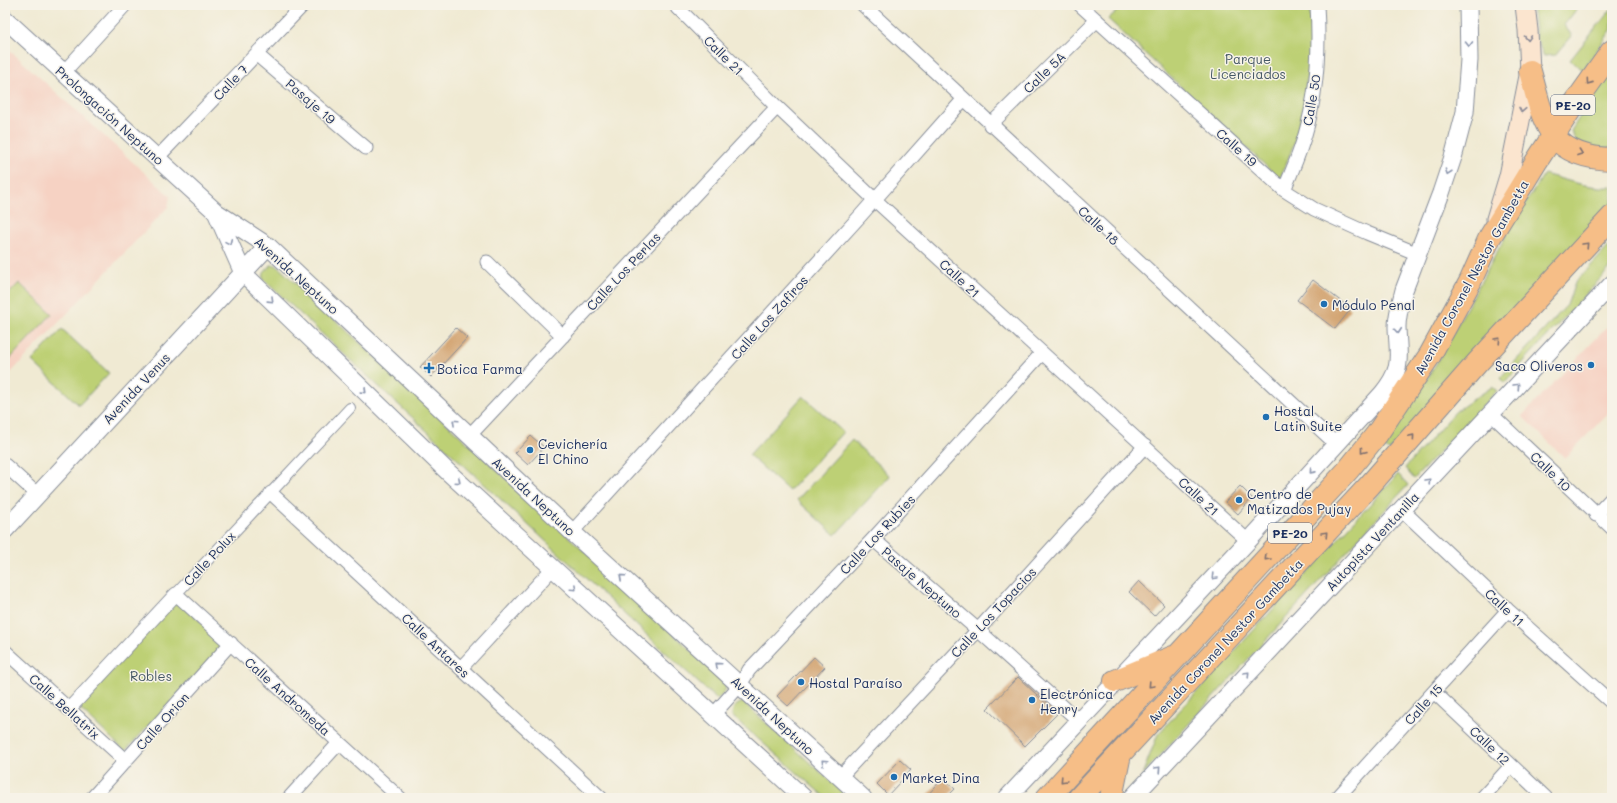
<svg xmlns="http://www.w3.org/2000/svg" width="1617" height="803" font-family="Mali,sans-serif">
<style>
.built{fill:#f6d2c3}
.green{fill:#bdd074;stroke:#6c8069}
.building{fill:#d2a26e}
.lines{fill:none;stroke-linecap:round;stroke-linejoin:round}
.pedestrian-casing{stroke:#868c98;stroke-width:12}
.minor-casing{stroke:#868c98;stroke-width:15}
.tertiary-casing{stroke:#868c98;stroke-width:19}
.secondary-casing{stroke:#868c98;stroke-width:21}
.trunk-casing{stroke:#868c98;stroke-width:24}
.pedestrian{stroke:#fff;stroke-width:10}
.minor{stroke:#fff;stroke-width:13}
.tertiary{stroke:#fff;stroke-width:17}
.secondary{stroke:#fbe5cf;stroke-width:19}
.trunk{stroke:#f6be87;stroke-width:22}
.oneway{stroke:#8b8a96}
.oneway2{stroke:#8d97ae}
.oneway3{stroke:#7e6f70}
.poi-dot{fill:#1f6fb2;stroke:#f7f3e8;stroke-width:1.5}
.labels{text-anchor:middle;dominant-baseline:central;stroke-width:3;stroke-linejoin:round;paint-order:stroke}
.shield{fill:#f7f3e8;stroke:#5d6a87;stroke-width:1}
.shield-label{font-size:12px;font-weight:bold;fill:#1b2f5e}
.street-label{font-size:13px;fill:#1b2f5e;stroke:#f7f3e8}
.park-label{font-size:13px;fill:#445764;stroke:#f7f3e8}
.poi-label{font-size:13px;fill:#1b2f5e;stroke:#f7f3e8;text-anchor:start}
</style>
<rect width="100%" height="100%" fill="#f7f3e8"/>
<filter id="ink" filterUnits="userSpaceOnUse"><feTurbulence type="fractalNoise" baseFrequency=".025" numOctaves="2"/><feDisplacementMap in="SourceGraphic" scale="8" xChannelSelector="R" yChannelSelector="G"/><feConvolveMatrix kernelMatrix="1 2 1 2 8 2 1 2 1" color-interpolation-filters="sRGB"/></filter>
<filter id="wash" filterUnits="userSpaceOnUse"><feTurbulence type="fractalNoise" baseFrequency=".012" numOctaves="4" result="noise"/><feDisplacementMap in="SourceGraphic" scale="16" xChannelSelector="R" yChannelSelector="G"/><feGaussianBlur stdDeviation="0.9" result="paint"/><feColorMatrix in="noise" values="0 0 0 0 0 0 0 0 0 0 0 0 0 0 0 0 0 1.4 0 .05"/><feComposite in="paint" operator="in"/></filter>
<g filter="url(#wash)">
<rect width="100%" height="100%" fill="#f0ead3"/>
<path class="built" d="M5 46 170 196 168 207 5 379Z
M1612 322V409L1565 458 1522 416Z"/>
<path class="green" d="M1124 5H1309L1312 31 1303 110 1294 144 1280 179 1108 19Z
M1532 5H1580L1564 25 1572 36 1556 55 1544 56 1536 39Z
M1612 8V29L1583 70 1570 60Z
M1612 65V148L1599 149 1576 142 1571 131Z
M1544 174C1566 180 1590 189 1612 187V204L1389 451 1383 446 1431 373 1509 230Z
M1612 243V266L1504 383 1500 378 1567 305 1575 283Z
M271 265H276L726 683C726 692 723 696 716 699L263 279 264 273Z
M19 283 52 314 6 363 5 362V298Z
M62 329 109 373 79 405 32 361Z
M1492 387 1497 391 1414 479 1405 468 1456 411Z
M803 396 843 432 789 491 749 455Z
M852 440 890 476 835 535 797 500Z
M1398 474 1408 485 1142 775 1158 734Z
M177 600 225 644 125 751 78 707Z
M743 702 849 798H826L732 716C732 708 735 705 743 702Z"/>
<g id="blocks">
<path class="building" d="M1313 280 1351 309 1335 329 1297 300Z
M456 328 467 338 431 377 420 367Z
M531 436 544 447 528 465 515 453Z
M1240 486 1252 498 1238 514 1225 502Z
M1139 581 1164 605 1154 616 1129 592Z
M814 657 825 667 788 706 777 696Z
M1018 677 1057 714 1025 746 987 709Z
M900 760 911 770 888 795 877 784Z
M943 778 955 789 946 798H925Z"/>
</g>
</g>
<g filter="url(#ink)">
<use href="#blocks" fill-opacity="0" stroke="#868c98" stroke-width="1"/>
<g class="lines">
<defs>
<path id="pedestrian" d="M176 594 350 408"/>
<path id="minor" d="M863 5 1336 444
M1080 5 1284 190 1314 209 1367 233 1418 254
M678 8 777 107 875 200 1248 541
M256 54 366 148
M63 73 125 5
M990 125 1097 20
M157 158 303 5
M1284 190C1290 176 1296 162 1301 147 1317 102 1320 53 1317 5
M487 262 563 336
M1491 414 1612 528
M470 435 777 107
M5 465 38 495
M271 493 601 798
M1401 509 1508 610 1612 703
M1596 515 1612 498
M572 532 861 215 963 100
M873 539 978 630 1079 721
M5 651 126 761
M461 668 553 568
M1434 692 1546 798
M69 709 176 594 400 798
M713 715 740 685 749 670 873 539 1042 353
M840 777 978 630 1145 446
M92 798 231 643
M289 798 339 743
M1337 798 1508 610
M1482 798 1511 766"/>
<path id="tertiary" d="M5 19 216 212 268 246 572 532 863 798
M216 212 243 273 448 472 804 798
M5 530 268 246
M1007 798 1248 541 1382 394C1404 367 1398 358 1397 327 1397 314 1401 302 1404 290L1441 193 1454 154 1465 112 1469 60 1468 5
M1132 798 1612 284"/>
<path id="secondary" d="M1496 219 1509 176 1530 71 1528 30 1525 5"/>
<path id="trunk" d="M1530 71C1544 123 1548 157 1612 159
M1115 681 1173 657
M1047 798 1348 470 1377 434 1430 355 1470 282 1490 237 1536 162 1570 110 1612 51
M1079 798 1369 486 1477 363 1612 217
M1111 798 1120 754"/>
</defs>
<use href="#pedestrian" class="pedestrian-casing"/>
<use href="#minor" class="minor-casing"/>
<use href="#tertiary" class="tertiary-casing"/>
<use href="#secondary" class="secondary-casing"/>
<use href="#trunk" class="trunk-casing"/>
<use href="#pedestrian" class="pedestrian"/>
<use href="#minor" class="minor"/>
<use href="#tertiary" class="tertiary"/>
<use href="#secondary" class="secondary"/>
<use href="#trunk" class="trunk"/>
</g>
<defs><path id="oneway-chevron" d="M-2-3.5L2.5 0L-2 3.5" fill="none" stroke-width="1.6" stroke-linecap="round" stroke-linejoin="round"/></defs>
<g class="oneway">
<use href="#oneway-chevron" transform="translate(1528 38) rotate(88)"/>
<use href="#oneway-chevron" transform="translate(1522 110) rotate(101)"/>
</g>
<g class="oneway2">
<use href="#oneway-chevron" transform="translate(1469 44) rotate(89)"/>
<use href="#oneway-chevron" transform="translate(1448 172) rotate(109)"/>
<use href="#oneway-chevron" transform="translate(229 242) rotate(66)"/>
<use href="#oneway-chevron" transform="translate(271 300) rotate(44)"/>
<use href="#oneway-chevron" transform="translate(1398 331) rotate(85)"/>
<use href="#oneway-chevron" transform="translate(1517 386) rotate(-47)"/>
<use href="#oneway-chevron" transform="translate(364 391) rotate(44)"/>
<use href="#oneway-chevron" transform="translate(455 422) rotate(-137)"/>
<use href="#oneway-chevron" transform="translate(1312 471) rotate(132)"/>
<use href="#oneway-chevron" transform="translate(458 481) rotate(42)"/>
<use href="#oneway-chevron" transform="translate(1428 481) rotate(-47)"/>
<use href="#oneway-chevron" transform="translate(622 577) rotate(-138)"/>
<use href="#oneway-chevron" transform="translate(1214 577) rotate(133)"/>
<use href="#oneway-chevron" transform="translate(574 588) rotate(43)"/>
<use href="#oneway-chevron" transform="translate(718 665) rotate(-138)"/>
<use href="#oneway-chevron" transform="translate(1247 674) rotate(-47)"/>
<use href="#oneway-chevron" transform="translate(824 762) rotate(-137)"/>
<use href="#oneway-chevron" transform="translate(1158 769) rotate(-47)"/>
</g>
<g class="oneway3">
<use href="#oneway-chevron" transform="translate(1589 82) rotate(125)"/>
<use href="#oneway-chevron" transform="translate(1580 153) rotate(20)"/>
<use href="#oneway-chevron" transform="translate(1586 245) rotate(-47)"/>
<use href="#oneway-chevron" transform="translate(1498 340) rotate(-47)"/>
<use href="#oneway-chevron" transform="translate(1412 437) rotate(-49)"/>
<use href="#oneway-chevron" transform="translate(1363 451) rotate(128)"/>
<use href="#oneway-chevron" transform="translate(1325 534) rotate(-47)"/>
<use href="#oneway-chevron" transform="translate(1267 558) rotate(133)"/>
<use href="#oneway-chevron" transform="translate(1151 685) rotate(133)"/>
<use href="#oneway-chevron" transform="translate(1063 780) rotate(133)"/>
</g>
</g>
<g class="poi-dot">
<circle cx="1324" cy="304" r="4"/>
<circle cx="1591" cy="365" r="4"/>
<path d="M427 362h4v4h4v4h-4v4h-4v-4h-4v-4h4z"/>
<circle cx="1266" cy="417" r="4"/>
<circle cx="530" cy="450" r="4"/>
<circle cx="1239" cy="500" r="4"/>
<circle cx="801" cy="682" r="4"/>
<circle cx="1032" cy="700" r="4"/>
<circle cx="894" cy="777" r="4"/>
</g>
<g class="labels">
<g class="shield">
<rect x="1551" y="95" width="44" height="20" rx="3"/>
<rect x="1268" y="523" width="44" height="20" rx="3"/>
</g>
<g class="shield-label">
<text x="1573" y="105">PE-20</text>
<text x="1290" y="533">PE-20</text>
</g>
<g class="street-label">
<text transform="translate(724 55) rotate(45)">Calle 21</text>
<text transform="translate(1044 72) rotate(-44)">Calle 5A</text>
<text transform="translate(230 82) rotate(-46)">Calle 7</text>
<text transform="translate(1311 100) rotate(-80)">Calle 50</text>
<text transform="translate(311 101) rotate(41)">Pasaje 19</text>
<text transform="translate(110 115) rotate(42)">Prolongación Neptuno</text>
<text transform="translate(1237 147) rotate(42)">Calle 19</text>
<text transform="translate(1099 225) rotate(43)">Calle 18</text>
<text transform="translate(623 271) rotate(-47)">Calle Los Perlas</text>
<text transform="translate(297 275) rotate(42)">Avenida Neptuno</text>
<text transform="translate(1471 277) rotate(-61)">Avenida Coronel Nestor Gambetta</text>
<text transform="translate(960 278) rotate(43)">Calle 21</text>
<text transform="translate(769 317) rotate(-48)">Calle Los Zafiros</text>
<text transform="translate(136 388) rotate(-47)">Avenida Venus</text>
<text transform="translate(1551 471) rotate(44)">Calle 10</text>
<text transform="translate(534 496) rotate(43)">Avenida Neptuno</text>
<text transform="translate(1199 496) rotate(43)">Calle 21</text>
<text transform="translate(877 534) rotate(-47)">Calle Los Rubies</text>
<text transform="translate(1372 541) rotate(-47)">Autopista Ventanilla</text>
<text transform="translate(209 558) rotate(-47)">Calle Polux</text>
<text transform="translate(922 582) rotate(41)">Pasaje Neptuno</text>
<text transform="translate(1505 607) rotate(43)">Calle 11</text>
<text transform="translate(993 612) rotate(-47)">Calle Los Topacios</text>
<text transform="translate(1225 641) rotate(-47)">Avenida Coronel Nestor Gambetta</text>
<text transform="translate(436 645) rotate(43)">Calle Antares</text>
<text transform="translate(288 696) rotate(42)">Calle Andromeda</text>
<text transform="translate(1423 704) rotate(-48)">Calle 15</text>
<text transform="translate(65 706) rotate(42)">Calle Bellatrix</text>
<text transform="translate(773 715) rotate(43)">Avenida Neptuno</text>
<text transform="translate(162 721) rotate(-48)">Calle Orion</text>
<text transform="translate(1490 745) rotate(44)">Calle 12</text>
</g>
<g class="park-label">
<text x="1248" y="58">Parque<tspan x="1248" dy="15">Licenciados</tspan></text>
<text x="151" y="675">Robles</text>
</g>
<g class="poi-label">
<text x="1332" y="304">Módulo Penal</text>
<text x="1583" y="365" text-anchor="end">Saco Oliveros</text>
<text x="437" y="368">Botica Farma</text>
<text x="1274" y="410">Hostal<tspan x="1274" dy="15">Latin Suite</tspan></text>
<text x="538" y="443">Cevichería<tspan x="538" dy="15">El Chino</tspan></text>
<text x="1247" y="493">Centro de<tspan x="1247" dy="15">Matizados Pujay</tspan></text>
<text x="809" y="682">Hostal Paraíso</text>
<text x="1040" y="693">Electrónica<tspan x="1040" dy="15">Henry</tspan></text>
<text x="902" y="777">Market Dina</text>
</g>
</g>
<rect width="1617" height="803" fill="none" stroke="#f7f3e8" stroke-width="20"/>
</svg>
